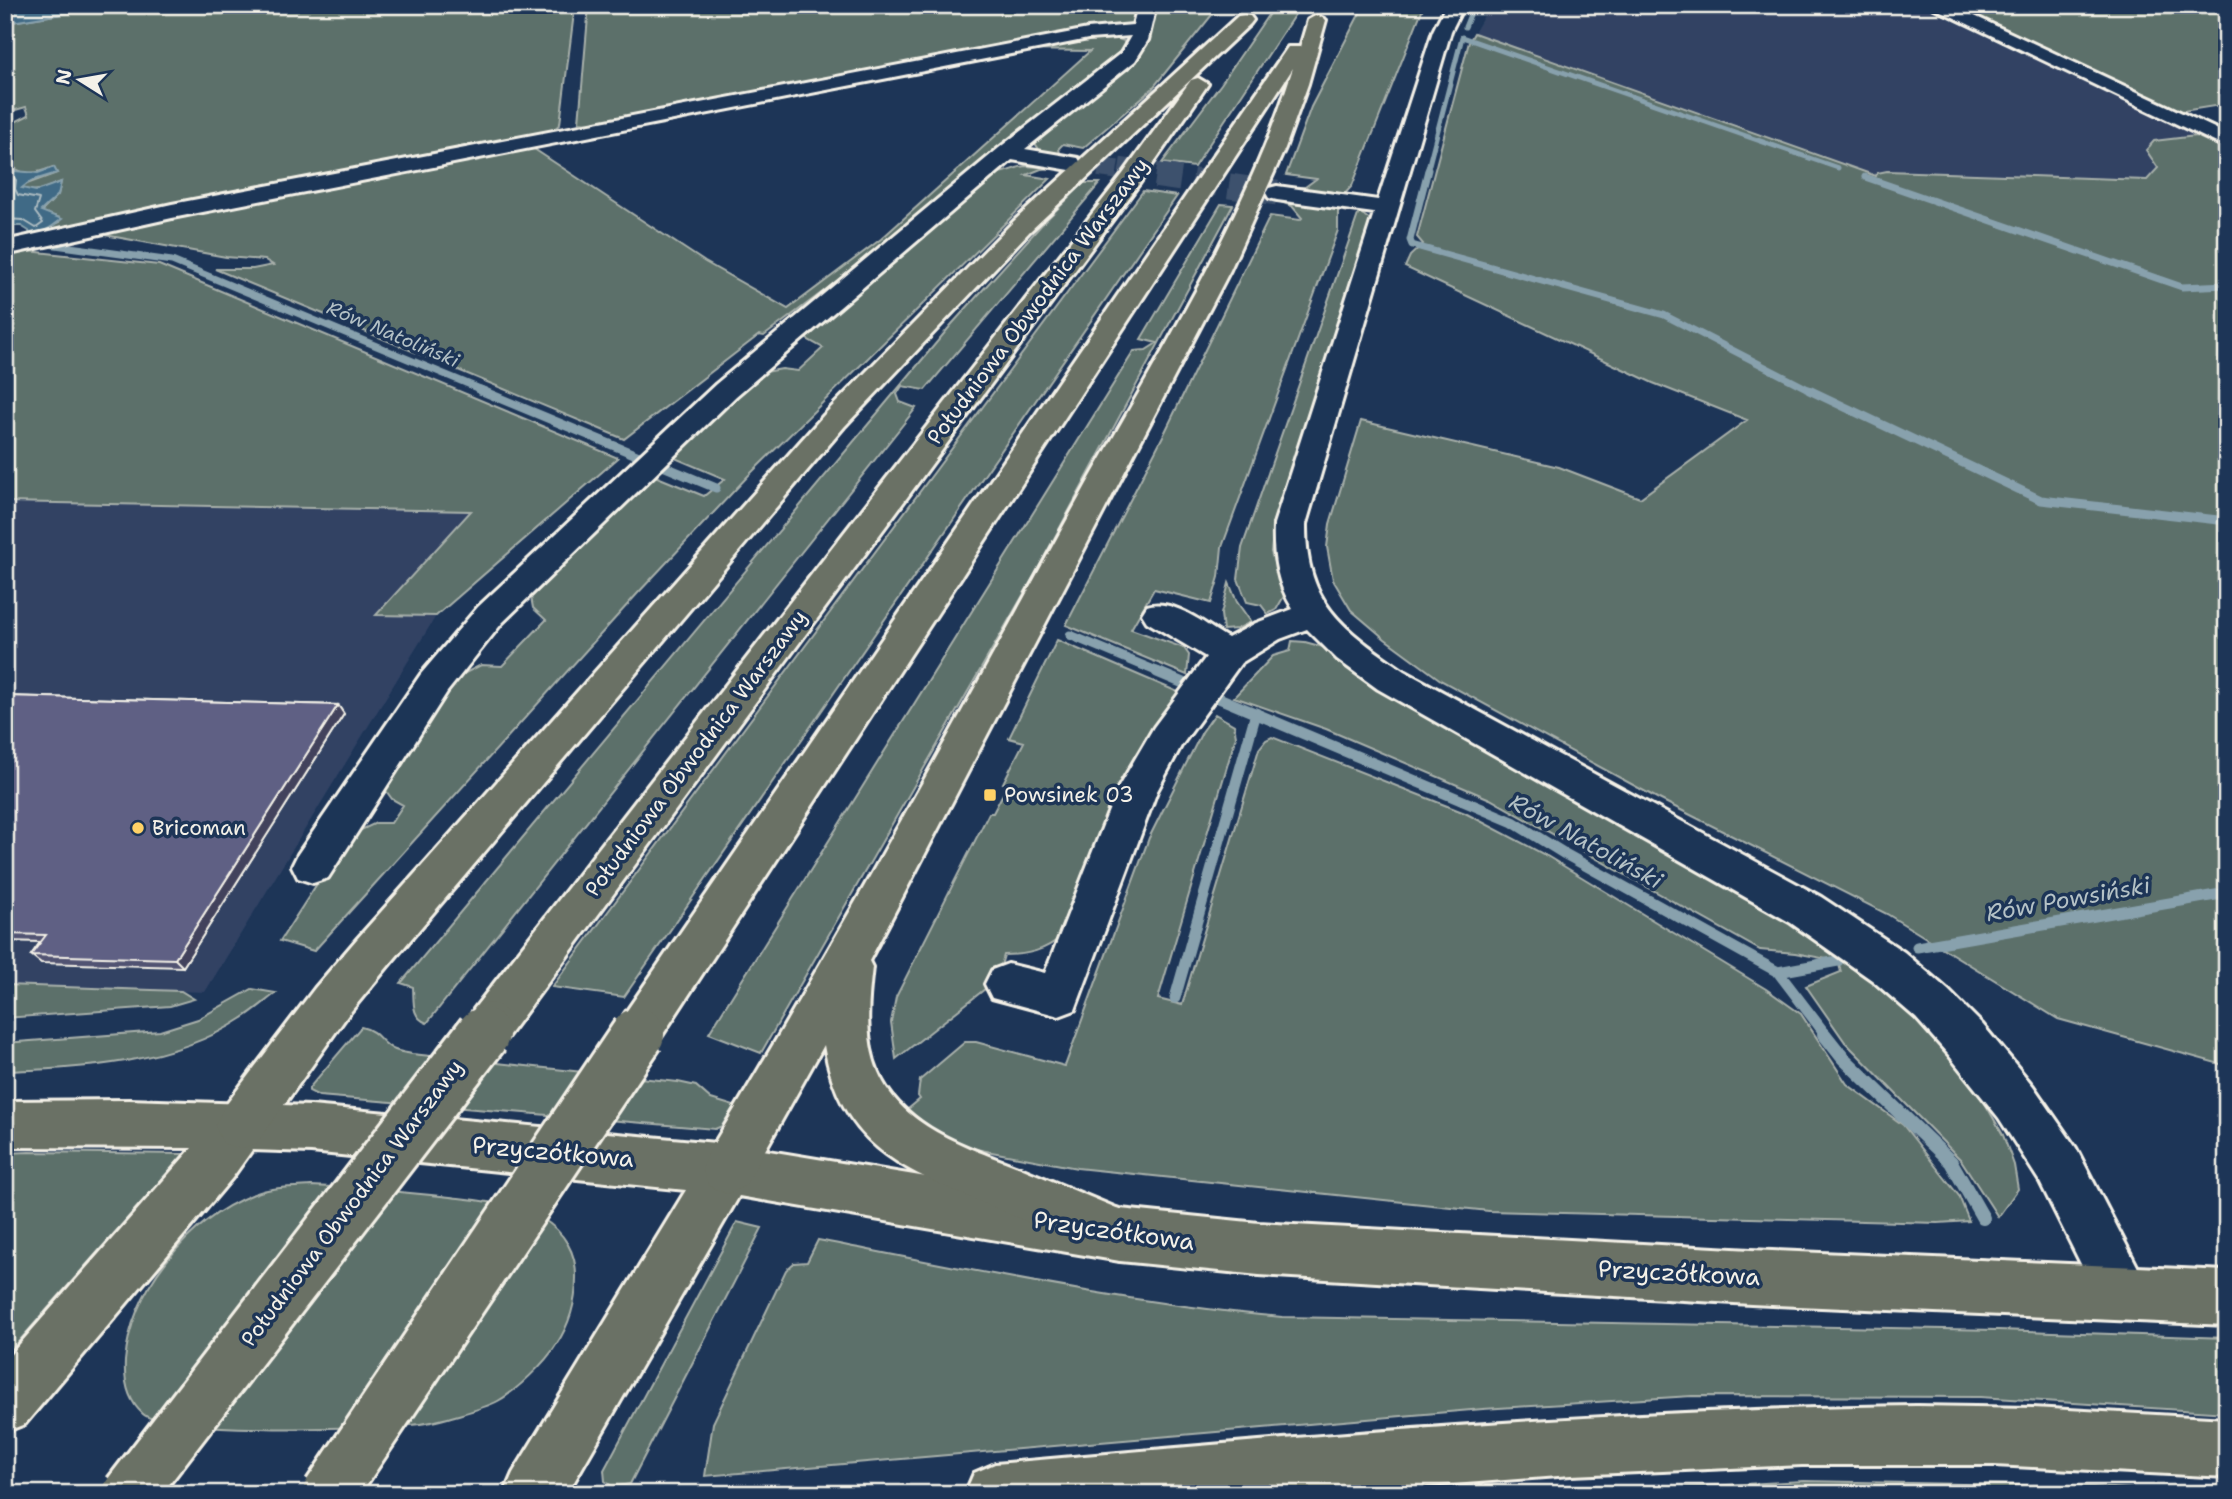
<svg xmlns="http://www.w3.org/2000/svg" width="2232" height="1499" font-family="'Shantell Sans',sans-serif">
<style>
.built{fill:#304264}
.green{fill:#5b6f6b;stroke:#a8b0aa;stroke-width:2}
.water{fill:#406b86;stroke:#88a1ad;stroke-width:2}
.lines{fill:none;stroke-linecap:round;stroke-linejoin:round}
.shore{stroke:#acbbc1;stroke-width:2}
.stream-far4{stroke:#88a1ad;stroke-width:5}
.stream-far3{stroke:#88a1ad;stroke-width:7}
.stream-far2{stroke:#88a1ad;stroke-width:9}
.stream-far1{stroke:#88a1ad;stroke-width:11}
.stream{stroke:#88a1ad;stroke-width:14}
.minor-tunnel-far1{stroke:#3d516d;stroke-width:19;stroke-dasharray:19 10;stroke-linecap:butt}
.minor-tunnel{stroke:#3d516d;stroke-width:25;stroke-dasharray:25 12;stroke-linecap:butt}
.minor-casing{stroke:#f4f1e8;stroke-width:6}
.major-casing{stroke:#f4f1e8;stroke-width:6}
.highway-casing{stroke:#f4f1e8;stroke-width:6}
.minor{fill:#1d3557;fill-rule:evenodd}
.major{fill:#6b7165;fill-rule:evenodd}
.highway{fill:#6b7165;fill-rule:evenodd}
.highway-bridge-far1-casing{stroke:#f4f1e8;stroke-width:46;stroke-linecap:butt}
.highway-bridge-casing{stroke:#f4f1e8;stroke-width:58;stroke-linecap:butt}
.highway-bridge-far1{stroke:#6b7165;stroke-width:41}
.highway-bridge{stroke:#6b7165;stroke-width:52}
.wall{fill:#515372;stroke:#f4f1e8;stroke-width:2}
.shaded-wall{fill:#42435c;stroke:#f4f1e8;stroke-width:2}
.building{fill:#5e6084;stroke:#f4f1e8;stroke-width:2}
.poi-dot{fill:#ffd166;stroke:#1d3557;stroke-width:2.5}
.labels{text-anchor:middle;dominant-baseline:central;stroke-width:7;stroke-linejoin:round;paint-order:stroke}
.far-water-label{font-size:19px;font-style:italic;fill:#b5c2c6;stroke:#1d3557}
.street-label{font-size:21px;fill:#f4f1e8;stroke:#1d3557}
.poi-label{font-size:21px;fill:#f4f1e8;stroke:#1d3557;text-anchor:start}
.water-label{font-size:23px;font-style:italic;fill:#b5c2c6;stroke:#1d3557}
.near-street-label{font-size:24px;fill:#f4f1e8;stroke:#1d3557}
</style>
<rect width="100%" height="100%" fill="#1d3557"/>
<filter id="ink" filterUnits="userSpaceOnUse"><feTurbulence type="fractalNoise" baseFrequency=".0143" numOctaves="2"/><feDisplacementMap in="SourceGraphic" scale="14" xChannelSelector="R" yChannelSelector="G"/><feConvolveMatrix kernelMatrix="1 2 1 2 8 2 1 2 1" color-interpolation-filters="sRGB"/></filter>
<g filter="url(#ink)">
<path class="built" d="M1490 5H1920L2196 136 2154 141 2158 168 2148 180 1887 171 1877 177 1474 33Z
M5 502 472 511 377 614 436 616 205 992 5 985Z"/>
<path class="green" d="M91 5H575L560 124 551 132 44 233 51 225 59 222 60 218 41 212 58 195 61 182C48 187 35 194 22 189L24 185 57 173 53 167C33 175 20 177 5 160V127L29 115 26 107 5 113V23L68 13Z
M589 5H1141L1134 23 599 124 579 122Z
M1158 5H1220L1152 89 1083 148 1063 144 1059 148 1060 154 1074 159 1040 151 1035 143 1043 133 1132 62 1152 29Z
M1275 5H1301L1194 167 1162 163 1221 84Z
M1364 5H1424L1352 186 1342 197 1289 188 1305 187 1316 179 1286 175 1311 107Z
M1949 5H2227V104L2177 112Z
M1474 33 1876 176 1877 173 1887 171 2147 180 2158 168 2146 150 2154 141 2196 136 2227 150V1066L2058 1019 1887 914 1657 798 1442 681 1385 639 1351 610 1333 580 1327 547 1330 524 1361 421 1559 467 1640 498 1747 420 1653 383 1405 267 1410 256 1423 244 1417 237 1469 42Z
M1110 36 1124 41V47L1105 67 1007 140 897 236 764 336 759 335 624 439 215 269H253L273 265 265 260 226 257 88 232 531 147 705 262 788 309 881 239 1090 51 1020 50Z
M1025 166 1056 168 1041 169 1026 175 1050 179 748 476 638 593 314 951 280 941 348 836 376 823H391L403 805 392 799 384 788 385 780 459 676 481 665 502 666 546 620 533 608 531 597 539 585 650 474 704 496 725 479 670 456 760 373 782 369 798 371 823 348 807 339 805 331 995 173C1004 174 1015 167 1025 166Z
M1084 183H1100L925 390 902 386 897 394 900 402 916 408 427 1023C411 1017 414 1002 413 987L401 983 952 324 1044 222Z
M1143 191 1177 196 624 997 552 987Z
M1275 200 1338 209V230L1222 547 1219 577 1211 603 1154 589 1131 629 1184 648 1189 655 1187 675 1066 625 1165 432 1270 216 1300 220 1302 218 1292 206Z
M1221 204 1233 205 1034 576 761 1053 709 1033 1134 351 1146 350 1157 343 1141 339Z
M1359 212 1369 219 1371 228 1275 518 1271 552 1284 596 1276 610 1268 614 1261 605 1247 602 1238 579 1242 548Z
M28 251 159 265 618 458 436 616 376 615 471 511 5 502V255Z
M1229 583 1237 602 1251 622 1237 629 1223 630 1221 614Z
M1057 640 1178 692 1147 744 1062 936C1045 951 1027 955 1004 955L998 976 990 985 896 1059 891 1022 896 997 989 813H993L1008 784 1003 783 1024 742 1009 738Z
M1292 641 1305 642 1327 648 1832 947 1926 1021 1970 1077 2003 1135 2014 1165 2018 1189 1998 1217 1961 1160 1845 1042 1806 986 1841 972 1838 961 1795 953 1760 950 1490 799 1326 729 1234 697 1273 656 1290 651Z
M1215 714 1234 725 1236 736 1158 999 1182 1005 1259 749 1266 740 1272 737 1465 813 1547 856 1766 989 1801 1014 1847 1084 1903 1125 1959 1196 1969 1221 1938 1223 1489 1211 1077 1168 965 1147 938 1135 908 1109 920 1099 918 1096 920 1080 965 1042H976L1065 1066 1149 838 1202 732Z
M5 985 181 991 194 999 170 1006 5 1018Z
M252 989 276 993C264 1002 253 1012 241 1019 173 1064 84 1068 5 1071V1043L160 1031 198 1019Z
M361 1027C380 1031 380 1044 395 1050 400 1052 407 1053 412 1054L678 1082 696 1086 711 1099 734 1106 722 1126 715 1129 319 1096 309 1091V1088Z
M29 1152 184 1154 5 1357V1153Z
M311 1186C358 1188 404 1192 450 1197 481 1201 513 1203 541 1218 564 1231 577 1253 576 1279 576 1304 570 1324 556 1345 546 1362 516 1391 498 1401 483 1409 436 1422 420 1424 381 1429 164 1434 143 1414 128 1401 124 1380 125 1361 131 1290 188 1220 254 1194 271 1187 293 1187 311 1186Z
M737 1222 762 1228 630 1484 613 1487 605 1481 604 1470Z
M818 1240C972 1270 1126 1303 1282 1317L1998 1330 2227 1338V1413L1980 1397 1692 1396 1483 1409 705 1476 713 1423 786 1270 794 1263 807 1262Z
M1804 1481 2074 1486 2227 1494H1555Z"/>
<path class="water" d="M5 5H90L68 13 5 23Z
M5 160 15 171 38 173 54 167 57 173 31 181 22 188 36 191 61 182 58 195 41 211 62 219C52 227 42 234 30 237L29 231 21 226H5Z"/>
<g class="lines">
<path class="shore" d="M5 171 16 180 15 189 18 195 39 199 35 212 43 223 36 228 23 220 5 219"/>
<path class="stream-far4" d="M1465 27 1474 5
M1427 172 1462 37 1838 168"/>
<path class="stream-far3" d="M1428 170 1410 240 1412 245 1664 315 1812 391
M1865 177 2182 287 2227 285
M48 244 172 261 485 391"/>
<path class="stream-far2" d="M480 390 716 488
M1809 390 2041 500 2227 521
M1070 635 1161 673"/>
<path class="stream-far1" d="M1157 672 1513 822 1565 854 1778 972 1826 1035
M1917 947 2227 893
M1778 972 1838 961
M1175 998 1256 713"/>
<path class="stream" d="M1824 1034 1843 1058 1951 1162 1983 1218"/>
<path class="minor-tunnel-far1" d="M1070 163 1131 172"/>
<path class="minor-tunnel" d="M1119 170 1277 193"/>
<defs>
<path id="minor" d="M1138 5H1156L1148 40 1135 61 1025 149 1078 158 1081 163 1078 168 1070 170 1012 160 736 396 502 623 447 692 328 878 313 883 298 878 292 866 298 854 421 674 478 607 716 384 999 148 1121 53 1131 36 1088 39 172 218 5 255V241L172 204 1088 29 1133 25Z
M1446 5H1464L1451 31 1306 524C1305 604 1343 629 1404 671L1821 897 1904 952 1948 990 1982 1024 2033 1086 2076 1148 2151 1293 2143 1312 2124 1320 2105 1312 2040 1182 1999 1118 1948 1054 1916 1018 1872 980 1791 923 1378 689 1337 659 1307 629 1280 639 1241 663 1181 746 1157 791 1075 1010 1059 1016 992 998 985 984 992 970 1008 964 1045 973 1117 790 1154 727 1206 657 1147 622 1142 614 1147 606C1174 598 1205 625 1228 638L1256 623 1293 609C1276 582 1273 555 1274 524L1374 213 1277 200 1269 198 1266 193 1269 188 1277 186 1378 200 1433 31Z
M1928 5H1951L2227 134V148Z"/>
<path id="major" d="M129 1100 311 1106 727 1144 1120 1209 1259 1223 1751 1250 2227 1271V1325L1751 1304 1259 1275 1120 1261 739 1196 567 1494H504L513 1473 686 1190 311 1152 252 1150 232 1178 25 1424 5 1432V1361L192 1148 5 1147V1101Z
M1917 1406 2033 1408 2227 1419V1477L1994 1465H1802L1571 1475 1325 1494H965L974 1473 995 1464C1302 1436 1608 1410 1917 1406Z"/>
<path id="highway" d="M1244 15 1250 16 1253 20 1250 24 1030 231 844 427 389 965 347 1016 257 1143 240 1149 223 1143 215 1126 223 1109 315 988 357 939 824 415 1014 221 1238 16Z
M1317 15 1326 20 1308 84 1285 148 1230 270 869 961 872 967C868 1001 864 1040 878 1072 903 1131 977 1150 1030 1172 1066 1187 1102 1202 1138 1217L1146 1235 1138 1253 1120 1261C1077 1243 1034 1225 991 1206 905 1170 841 1148 824 1045L745 1186 727 1194 709 1186 702 1169 709 1152C837 942 954 726 1072 511 1151 367 1244 226 1293 68L656 1045 640 1051 624 1045 617 1030 624 1015 1288 47H1300L1308 20Z
M1198 78 1208 84 1139 184 506 1039 490 1045 474 1039 467 1024 474 1009 1123 174 1191 80Z"/>
</defs>
<use href="#minor" class="minor-casing"/>
<use href="#major" class="major-casing"/>
<use href="#highway" class="highway-casing"/>
<use href="#minor" class="minor"/>
<use href="#major" class="major"/>
<use href="#highway" class="highway"/>
<defs>
<path id="highway-bridge-far1" d="M481 1035 490 1024
M636 1035 640 1030"/>
<path id="highway-bridge" d="M129 1494 483 1034
M329 1494 638 1034"/>
</defs>
<use href="#highway-bridge-far1" class="highway-bridge-far1-casing"/>
<use href="#highway-bridge" class="highway-bridge-casing"/>
<use href="#highway-bridge-far1" class="highway-bridge-far1"/>
<use href="#highway-bridge" class="highway-bridge"/>
</g>
<path class="wall" d="M5 696 338 705 344 714 183 967 41 963 31 955 40 942 5 941Z"/>
<path class="shaded-wall" d="M338 705 344 714 183 967 175 959Z"/>
<path class="building" d="M5 696 338 705 175 959 31 955 46 935 5 934Z"/>
</g>
<g class="poi-dot">
<rect x="983" y="788" width="14" height="14" rx="3.5"/>
<circle cx="138" cy="828" r="7"/>
</g>
<g class="labels">
<g class="far-water-label">
<text transform="translate(393 334) rotate(23)">Rów Natoliński</text>
</g>
<g class="street-label">
<text transform="translate(1038 301) rotate(-53)">Południowa Obwodnica Warszawy</text>
<text transform="translate(696 753) rotate(-53)">Południowa Obwodnica Warszawy</text>
<text transform="translate(352 1203) rotate(-53)">Południowa Obwodnica Warszawy</text>
</g>
<g class="poi-label">
<text x="1004" y="795">Powsinek 03</text>
<text x="152" y="828">Bricoman</text>
</g>
<g class="water-label">
<text transform="translate(1586 841) rotate(29)">Rów Natoliński</text>
<text transform="translate(2068 899) rotate(-10)">Rów Powsiński</text>
</g>
<g class="near-street-label">
<text transform="translate(553 1152) rotate(5)">Przyczółkowa</text>
<text transform="translate(1114 1231) rotate(8)">Przyczółkowa</text>
<text transform="translate(1679 1273) rotate(3)">Przyczółkowa</text>
</g>
</g>
<rect width="2232" height="1499" fill="none" stroke="#1d3557" stroke-width="28"/>
<rect x="14" y="14" width="2204" height="1471" fill="none" stroke="#f4f1e8" stroke-width="2.5" filter="url(#ink)"/>
<g transform="translate(80 80) rotate(281)" stroke="#1d3557" stroke-width="5" paint-order="stroke">
<path d="M0-5L12 26L0 18L-12 26Z" fill="#f4f1e8"/>
<text y="-10" font-size="19" font-weight="bold" text-anchor="middle" fill="#f4f1e8">N</text>
</g>
</svg>
